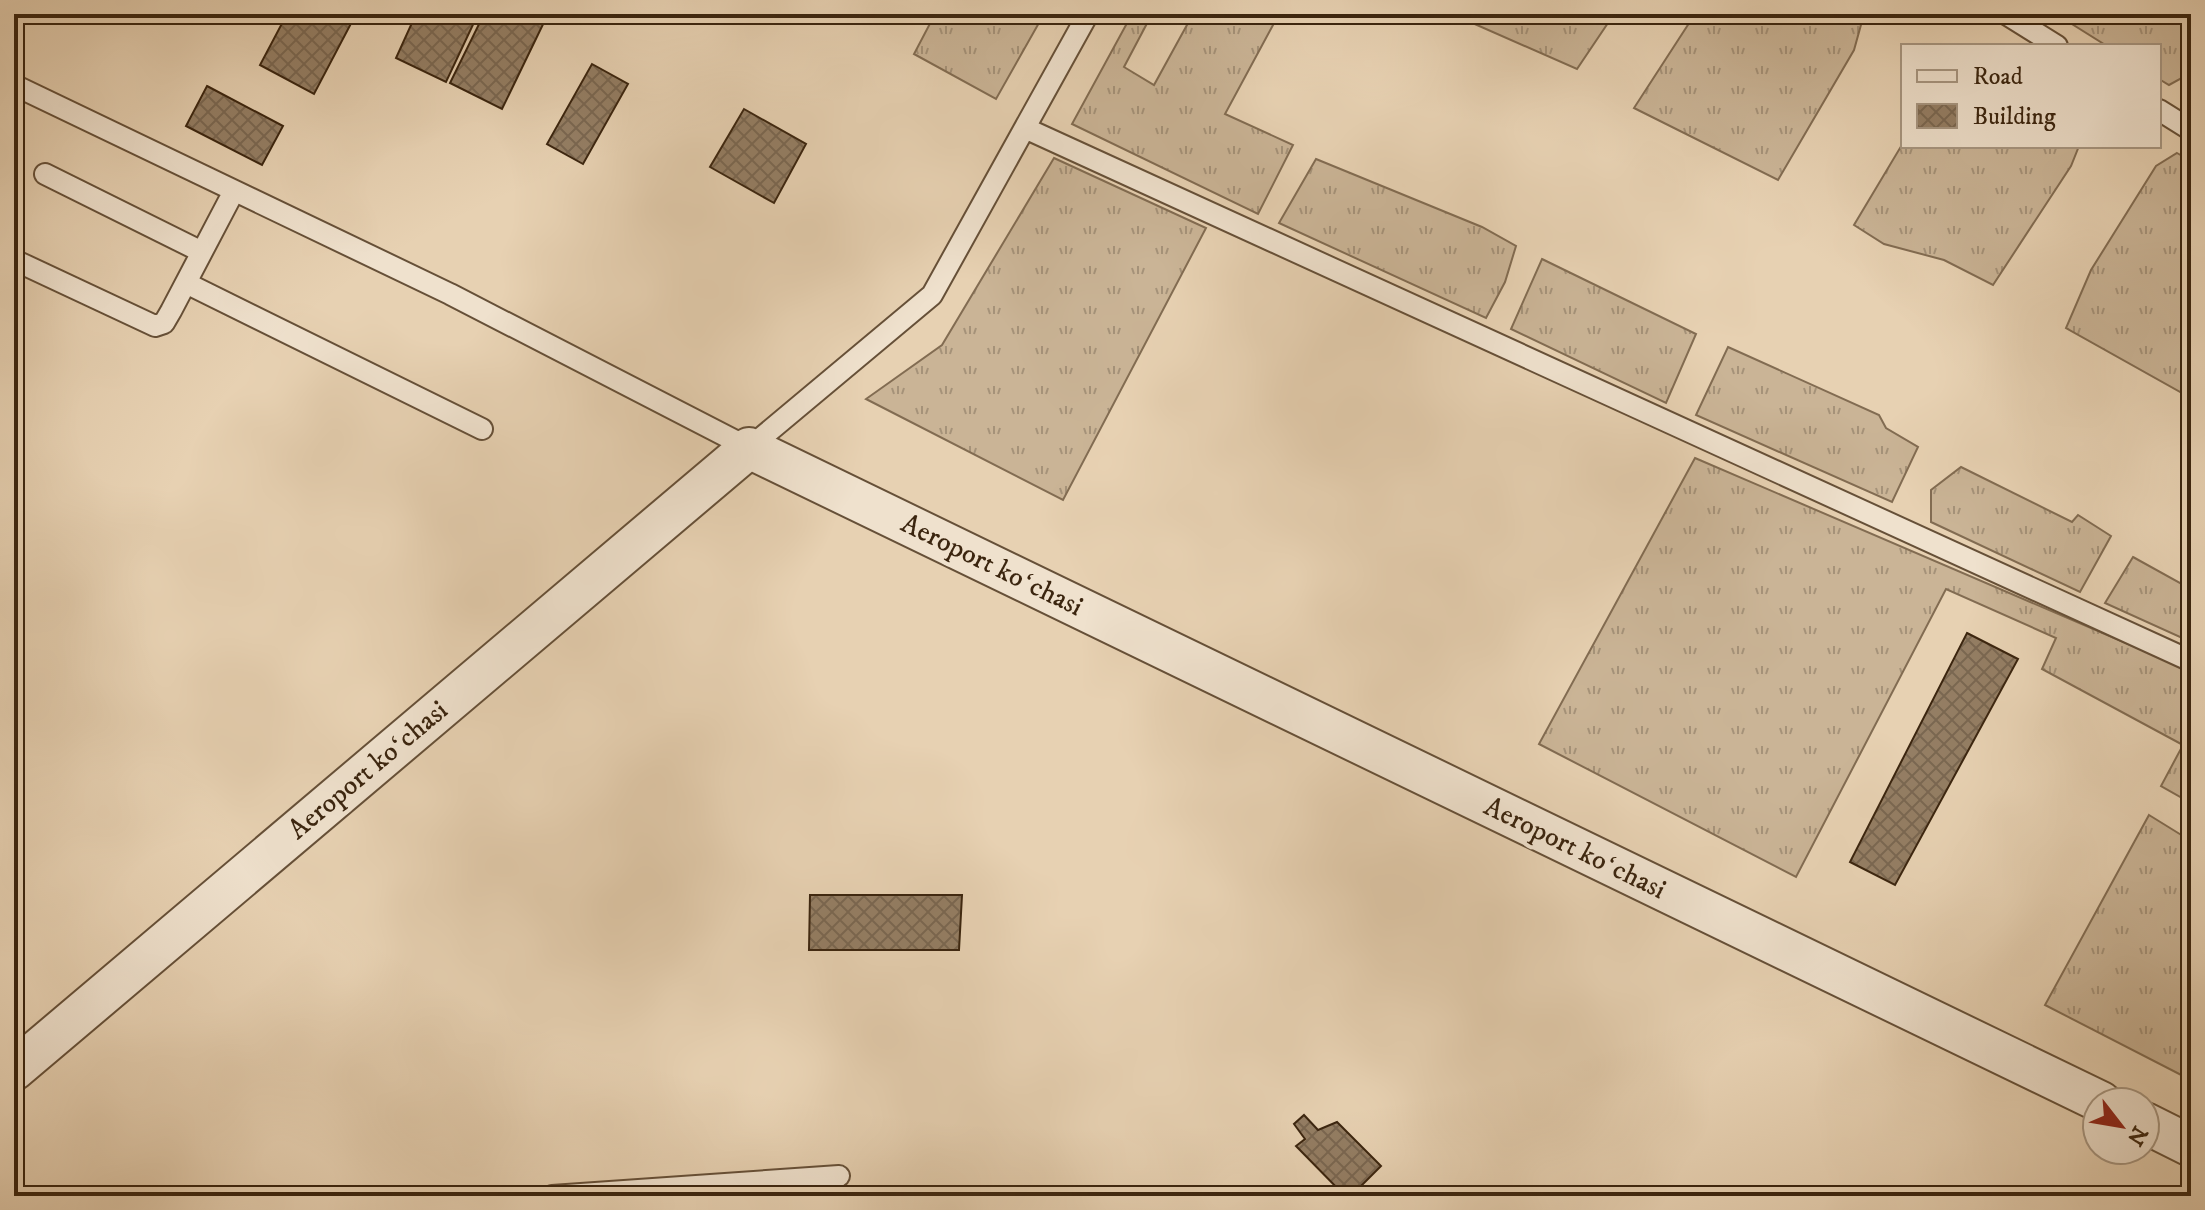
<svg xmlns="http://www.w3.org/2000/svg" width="2205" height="1210" font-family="'IM FELL DW Pica',serif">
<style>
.grass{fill:url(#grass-tufts);stroke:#826c52;stroke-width:2}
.building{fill:url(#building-cross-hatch);stroke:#3b250f;stroke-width:2}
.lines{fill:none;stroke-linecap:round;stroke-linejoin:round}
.lane-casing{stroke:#665038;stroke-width:24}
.street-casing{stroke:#665038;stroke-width:44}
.lane{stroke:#efe1cd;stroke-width:20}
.street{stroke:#efe1cd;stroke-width:40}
.labels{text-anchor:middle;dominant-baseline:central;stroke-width:8;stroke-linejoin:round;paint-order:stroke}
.street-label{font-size:28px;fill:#3b250f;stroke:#efe1cd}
</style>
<defs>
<pattern id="grass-tufts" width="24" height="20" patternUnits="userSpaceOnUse" patternTransform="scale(2)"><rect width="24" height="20" fill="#cab496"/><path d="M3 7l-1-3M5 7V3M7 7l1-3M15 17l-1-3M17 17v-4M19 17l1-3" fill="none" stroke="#a59279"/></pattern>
<pattern id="building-cross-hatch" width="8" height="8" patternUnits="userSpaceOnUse" patternTransform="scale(2)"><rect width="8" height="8" fill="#947e64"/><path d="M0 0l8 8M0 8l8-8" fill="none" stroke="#7a6751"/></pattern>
</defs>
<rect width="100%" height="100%" fill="#e7d1b2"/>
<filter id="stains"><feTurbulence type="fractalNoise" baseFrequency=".0025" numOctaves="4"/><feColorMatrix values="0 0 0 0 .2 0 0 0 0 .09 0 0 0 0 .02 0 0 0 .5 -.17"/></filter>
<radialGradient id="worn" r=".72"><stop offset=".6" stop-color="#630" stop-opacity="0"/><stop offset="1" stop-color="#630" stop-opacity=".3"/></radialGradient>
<path class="grass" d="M935 14H1044L996 99 914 54Z
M1132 14H1152L1124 67 1154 85 1193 14H1279L1225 114 1293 145 1258 214 1072 124Z
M1452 14H1614L1577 69Z
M1695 14H1864L1854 50 1778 180 1634 108Z
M2056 14H2191V73L2169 85 2159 79V46H2107Z
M1903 143V146H2079L2071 166 1993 285 1944 260 1884 244 1854 225Z
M2177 153 2191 161V398L2066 328 2091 270 2156 166Z
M1054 158 1206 228 1063 500 866 399 942 345Z
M1316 159 1482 227 1516 246 1505 282 1486 318 1279 223Z
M1542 259 1696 334 1666 403 1511 329Z
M1728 347 1879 415 1886 428 1918 447 1892 502 1696 415Z
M1695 458 2191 671V803L2161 786 2183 745 2042 669 2056 638 1946 589 1796 877 1539 744Z
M1961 467 2072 522 2078 515 2111 536 2080 592 1931 522V490Z
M2133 557 2191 589V642L2105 603Z
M2149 815 2191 841V1080L2045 1005Z"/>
<path class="building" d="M287 14H356L314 94 260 65Z
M416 14H478L446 82 396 58Z
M484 14H548L502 109 450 83Z
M592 64 628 84 583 164 547 144Z
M207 86 283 126 262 165 186 126Z
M744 109 806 144 774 203 710 167Z
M1967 633 2018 659 1895 885 1850 862Z
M810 895H962L959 950H809Z
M1304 1115 1318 1130 1337 1122 1381 1166 1351 1196H1345L1296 1146 1305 1139 1294 1124Z"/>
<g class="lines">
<defs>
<path id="lane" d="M2006 14 2057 46
M14 85 450 294 749 448 932 295 1088 14
M2159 110 2191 130
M1027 129 2191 661
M45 174 202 252
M14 260 155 326 164 323 171 311 234 191
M186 283 482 429
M552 1196 839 1176"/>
<path id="street" d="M14 1070 749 448 2101 1102
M2145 1123 2191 1146"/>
</defs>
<use href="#lane" class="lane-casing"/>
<use href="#street" class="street-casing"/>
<use href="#lane" class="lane"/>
<use href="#street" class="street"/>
</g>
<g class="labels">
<g class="street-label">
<text transform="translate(992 565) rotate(26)">Aeroport koʻchasi</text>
<text transform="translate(368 770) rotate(-40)">Aeroport koʻchasi</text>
<text transform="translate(1575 848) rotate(26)">Aeroport koʻchasi</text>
</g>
</g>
<rect width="2205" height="1210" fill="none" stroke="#e7d1b2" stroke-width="48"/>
<rect x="16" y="16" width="2173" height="1178" fill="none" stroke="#3b250f" stroke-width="4"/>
<rect x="24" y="24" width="2157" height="1162" fill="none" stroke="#3b250f" stroke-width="2"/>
<rect x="1901" y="44" width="260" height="104" fill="#efe1cd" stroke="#a79681" stroke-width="2"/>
<rect x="1917" y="70" width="40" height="12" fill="#efe1cd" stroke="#a79681" stroke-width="2"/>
<text x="1973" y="84" font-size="24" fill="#3b250f">Road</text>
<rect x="1917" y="104" width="40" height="24" fill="url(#building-cross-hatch)" stroke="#a79681" stroke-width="2"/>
<text x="1973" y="124" font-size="24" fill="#3b250f">Building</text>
<g transform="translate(2121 1126) rotate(121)"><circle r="38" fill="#efe1cd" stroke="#a79681" stroke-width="2"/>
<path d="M0-6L14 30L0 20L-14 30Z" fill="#8f2418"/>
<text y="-12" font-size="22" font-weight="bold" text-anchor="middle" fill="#3b250f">N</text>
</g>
<rect width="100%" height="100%" filter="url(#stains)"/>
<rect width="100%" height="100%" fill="url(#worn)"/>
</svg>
